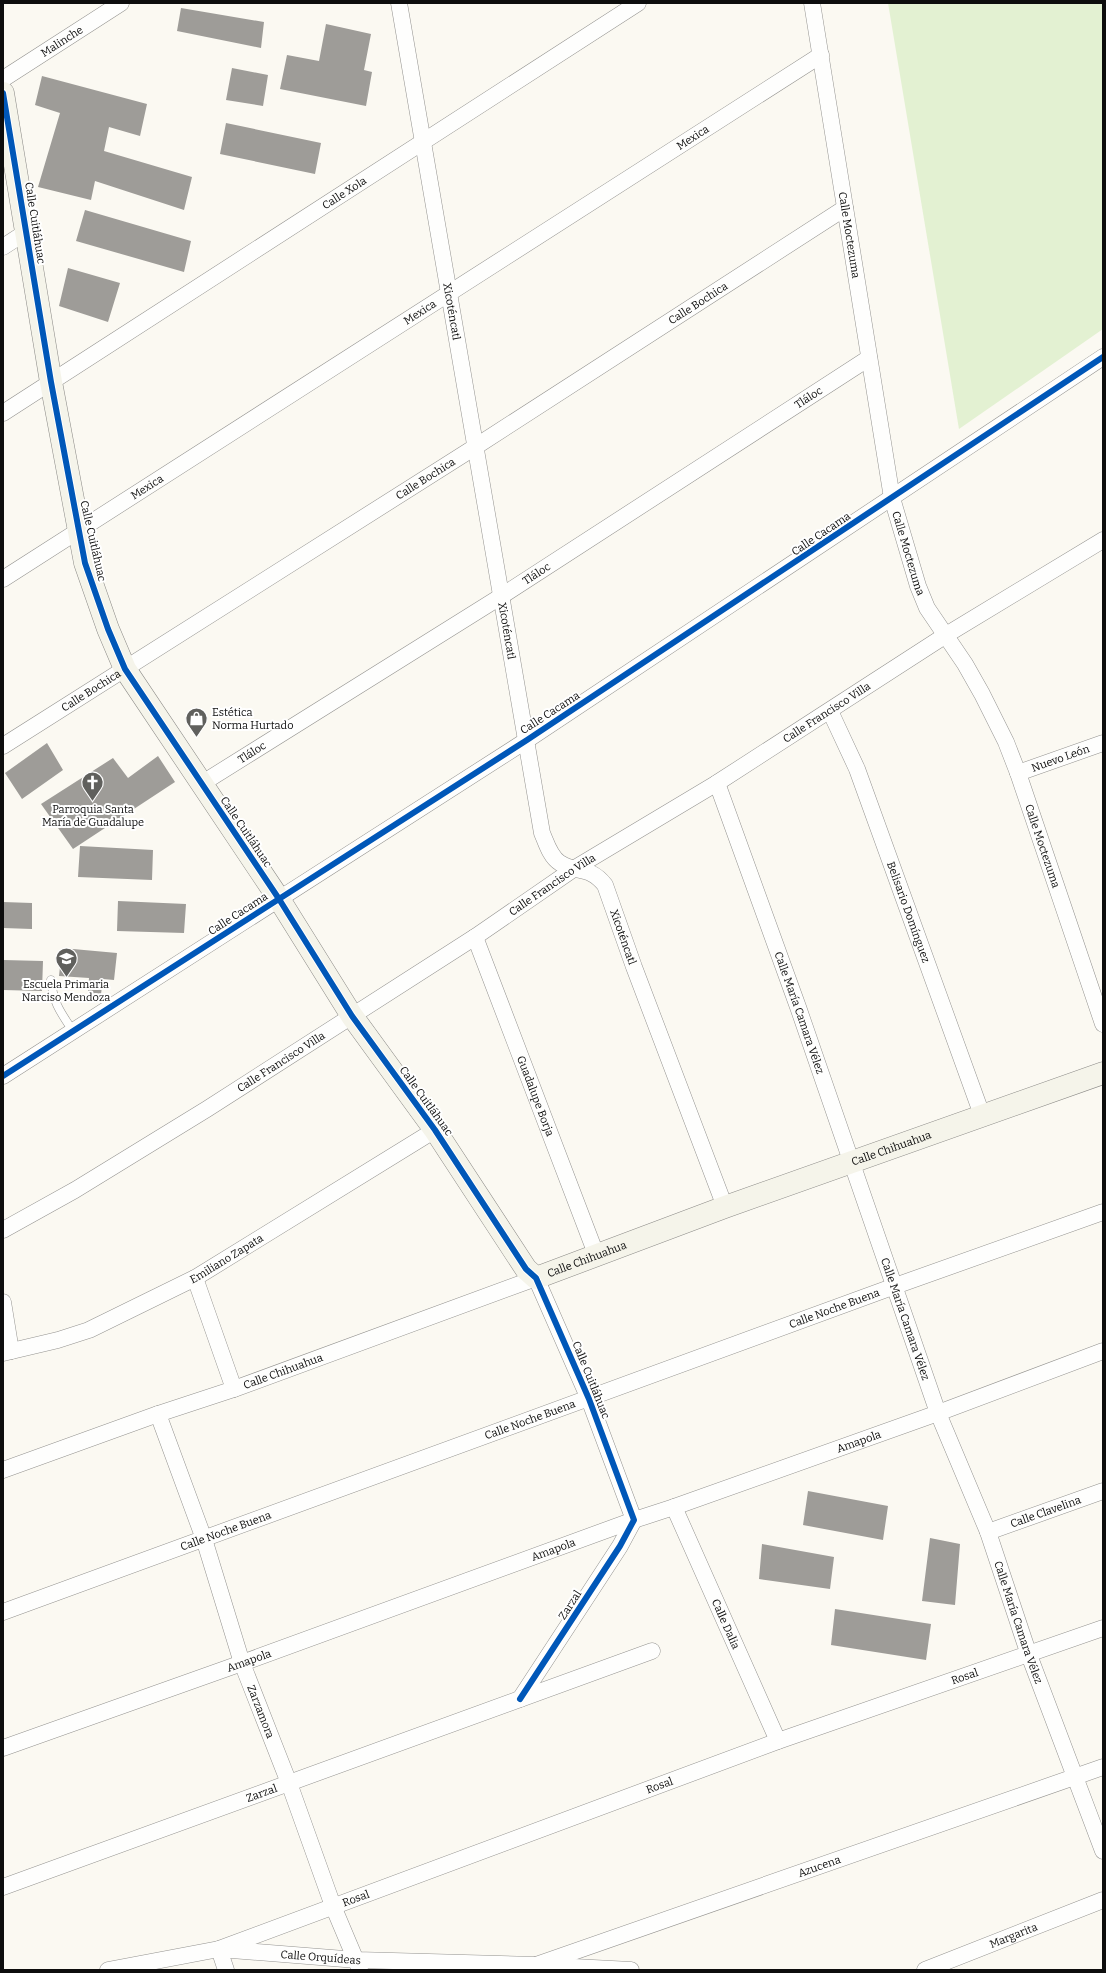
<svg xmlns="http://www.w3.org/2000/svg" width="1106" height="1973" font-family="Bitter,serif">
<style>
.green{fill:#e3f1d2}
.building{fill:#9e9c98}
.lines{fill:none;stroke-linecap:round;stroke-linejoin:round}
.lane-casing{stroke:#949390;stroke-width:9}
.street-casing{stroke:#949390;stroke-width:17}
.secondary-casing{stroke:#8b8a87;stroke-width:23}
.lane{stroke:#fefefd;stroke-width:8}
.street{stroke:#fefefd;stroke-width:16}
.secondary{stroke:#f5f4ea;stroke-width:22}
.cycleway-casing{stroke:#fff;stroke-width:8}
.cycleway{stroke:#0057b8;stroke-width:6}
.labels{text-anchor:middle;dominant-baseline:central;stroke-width:4;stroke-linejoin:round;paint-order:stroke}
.street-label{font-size:11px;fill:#0d0d0d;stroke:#fff}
.poi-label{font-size:11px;fill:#0d0d0d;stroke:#fff}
</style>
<rect width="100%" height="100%" fill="#fbf9f2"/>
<path class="green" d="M888 3H1103V329L959 429Z"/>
<path class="building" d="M181 8 264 22 261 48 177 31Z
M326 24 371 34 364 70 372 72 366 106 280 89 287 55 319 61Z
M232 68 268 75 263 106 226 100Z
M42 76 147 104 140 136 109 127 104 151 192 177 184 210 95 181 91 200 38 187 60 113 35 105Z
M226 123 321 143 315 174 220 154Z
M85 210 191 241 184 272 76 241Z
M68 268 120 283 108 322 59 306Z
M47 743 63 770 22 799 5 773Z
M158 756 175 782 73 849 41 804 113 758 128 778Z
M80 846 153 850 152 880 78 877Z
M118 901 186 904 184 933 117 931Z
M3 902 32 903V929L3 928Z
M62 948 117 953 114 980 103 979 101 994 88 993 89 978 59 976Z
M3 960 43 961 42 991 3 990Z
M808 1491 888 1506 883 1540 803 1525Z
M930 1538 960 1544 955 1605 922 1601Z
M762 1544 834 1557 830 1589 759 1579Z
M835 1609 931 1624 926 1660 831 1645Z"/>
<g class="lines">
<defs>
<path id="lane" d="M51 980C53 1003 61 1013 73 1031"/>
<g id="street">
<path id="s1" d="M399 3 542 833C546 842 550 857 560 863 577 874 589 865 605 885L634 967 725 1207"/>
<path id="s2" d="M812 3 892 498 918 586 927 608 965 664 982 694 1006 742 1018 773 1103 1024"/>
<path id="s3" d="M3 79 121 3"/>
<path d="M3 247 26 232"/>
<path id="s4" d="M3 413 638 3"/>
<path id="s5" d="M3 579 821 55"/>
<path id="s6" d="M830 711 857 769 982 1115"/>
<path id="s7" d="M3 746 475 447 845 208"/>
<path id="s8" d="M1018 773 1103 743"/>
<path id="s9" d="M717 783 798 1007 938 1413 988 1532 1029 1655 1103 1851"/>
<path id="s10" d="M201 784 500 597 869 358"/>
<path id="s11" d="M475 937 596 1254"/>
<path d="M3 1076 527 740 1103 357"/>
<path id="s12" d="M3 1230 75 1190 207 1109 475 937 575 868 717 783 946 635 1103 540"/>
<path d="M195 1278 234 1389"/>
<path d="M3 1302 11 1351"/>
<path id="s13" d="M3 1353 58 1340 89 1330 195 1278 435 1130"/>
<path id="s14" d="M158 1414 204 1539 242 1663 289 1783 333 1906 360 1970"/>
<path id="s15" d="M3 1470 158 1414 234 1389 536 1278 589 1399 634 1520 620 1546 520 1699"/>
<path id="s16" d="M674 1507 778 1741"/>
<path id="s17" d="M988 1532 1103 1491"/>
<path id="s18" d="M3 1612 895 1286 1103 1212"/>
<path id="s19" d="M3 1748 242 1663 634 1520 674 1507 938 1413 1103 1351"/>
<path id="s20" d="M3 1887 652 1651"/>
<path id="s21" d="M536 1965 1103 1767"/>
<path id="s22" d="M108 1970 219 1949 357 1960 536 1965 631 1970"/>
<path id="s23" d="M226 1970 219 1949 778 1741 1103 1628"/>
<path id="s24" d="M925 1970 1103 1900"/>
</g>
<g id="secondary">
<path id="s25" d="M3 93 51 382 85 563 108 629 125 669 279 899 352 1016 435 1130 526 1269 536 1278 725 1207 1103 1073"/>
</g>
</defs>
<use href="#lane" class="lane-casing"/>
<use href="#street" class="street-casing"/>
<use href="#secondary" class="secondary-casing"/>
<use href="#lane" class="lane"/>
<use href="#street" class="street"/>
<use href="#secondary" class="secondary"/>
<defs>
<path id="cycleway" d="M3 93 51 382 85 563 108 629 125 669 279 899 352 1016 435 1130 526 1269 536 1278 589 1399 634 1520 620 1546 520 1699
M3 1076 527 740 1103 357"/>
</defs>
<use href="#cycleway" class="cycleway-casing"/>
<use href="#cycleway" class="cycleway"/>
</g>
<defs>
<symbol id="shop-pin" viewBox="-11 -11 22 30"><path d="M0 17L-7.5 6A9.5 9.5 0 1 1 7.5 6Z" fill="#60605d" stroke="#fff"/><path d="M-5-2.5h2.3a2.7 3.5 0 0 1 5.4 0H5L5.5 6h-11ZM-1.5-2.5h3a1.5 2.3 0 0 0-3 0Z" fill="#fff"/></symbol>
<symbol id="church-pin" viewBox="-11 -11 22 30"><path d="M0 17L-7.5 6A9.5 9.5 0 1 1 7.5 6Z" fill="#60605d" stroke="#fff"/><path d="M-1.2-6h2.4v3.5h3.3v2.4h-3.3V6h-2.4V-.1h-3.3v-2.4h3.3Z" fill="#fff"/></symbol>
<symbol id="school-pin" viewBox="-11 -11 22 30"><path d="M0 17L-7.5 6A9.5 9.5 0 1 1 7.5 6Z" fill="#60605d" stroke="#fff"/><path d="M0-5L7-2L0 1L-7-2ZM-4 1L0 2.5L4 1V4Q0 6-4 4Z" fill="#fff"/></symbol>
</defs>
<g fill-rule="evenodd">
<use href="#shop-pin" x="184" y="706" width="25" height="34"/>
<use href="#church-pin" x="80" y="770" width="25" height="34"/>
<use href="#school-pin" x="54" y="946" width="25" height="34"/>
</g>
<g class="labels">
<g class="street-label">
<text stroke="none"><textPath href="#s3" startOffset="70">Malinche</textPath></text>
<text stroke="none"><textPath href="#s5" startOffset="819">Mexica</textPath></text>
<text stroke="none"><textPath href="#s4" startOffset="406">Calle Xola</textPath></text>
<text transform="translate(35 223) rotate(81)">Calle Cuitláhuac</text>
<text stroke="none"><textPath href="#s2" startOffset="235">Calle Moctezuma</textPath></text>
<text stroke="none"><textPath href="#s7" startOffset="824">Calle Bochica</textPath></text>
<text stroke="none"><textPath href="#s1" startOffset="313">Xicoténcatl</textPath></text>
<text stroke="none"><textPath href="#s5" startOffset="495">Mexica</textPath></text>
<text stroke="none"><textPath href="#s10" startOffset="720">Tláloc</textPath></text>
<text stroke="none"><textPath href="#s7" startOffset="500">Calle Bochica</textPath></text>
<text stroke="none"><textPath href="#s5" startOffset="171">Mexica</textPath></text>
<text transform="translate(821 534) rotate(-34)">Calle Cacama</text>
<text transform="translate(93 541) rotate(77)">Calle Cuitláhuac</text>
<text stroke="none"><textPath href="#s2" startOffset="559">Calle Moctezuma</textPath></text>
<text stroke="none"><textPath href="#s10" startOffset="396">Tláloc</textPath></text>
<text stroke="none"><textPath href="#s1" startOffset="637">Xicoténcatl</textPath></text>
<text stroke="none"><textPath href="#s7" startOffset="104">Calle Bochica</textPath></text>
<text stroke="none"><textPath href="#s12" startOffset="973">Calle Francisco Villa</textPath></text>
<text transform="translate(550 713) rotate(-33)">Calle Cacama</text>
<text stroke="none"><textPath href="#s10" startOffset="60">Tláloc</textPath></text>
<text stroke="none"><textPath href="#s8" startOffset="45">Nuevo León</textPath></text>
<text transform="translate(246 832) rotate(56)">Calle Cuitláhuac</text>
<text stroke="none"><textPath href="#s2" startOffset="883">Calle Moctezuma</textPath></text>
<text stroke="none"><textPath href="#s12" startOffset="649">Calle Francisco Villa</textPath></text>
<text stroke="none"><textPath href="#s6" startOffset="216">Belisario Domínguez</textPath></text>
<text transform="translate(238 914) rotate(-33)">Calle Cacama</text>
<text stroke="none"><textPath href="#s1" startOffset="984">Xicoténcatl</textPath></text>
<text stroke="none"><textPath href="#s9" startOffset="244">Calle María Camara Vélez</textPath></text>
<text stroke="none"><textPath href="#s12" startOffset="325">Calle Francisco Villa</textPath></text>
<text stroke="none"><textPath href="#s11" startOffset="170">Guadalupe Borja</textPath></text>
<text transform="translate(426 1101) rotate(54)">Calle Cuitláhuac</text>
<text stroke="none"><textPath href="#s25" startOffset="1704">Calle Chihuahua</textPath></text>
<text stroke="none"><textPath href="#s13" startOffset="244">Emiliano Zapata</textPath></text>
<text stroke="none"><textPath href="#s25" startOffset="1380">Calle Chihuahua</textPath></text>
<text stroke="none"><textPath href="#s18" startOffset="885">Calle Noche Buena</textPath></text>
<text stroke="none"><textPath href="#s9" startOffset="568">Calle María Camara Vélez</textPath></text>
<text stroke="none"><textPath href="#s15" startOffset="297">Calle Chihuahua</textPath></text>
<text transform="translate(591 1380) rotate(68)">Calle Cuitláhuac</text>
<text stroke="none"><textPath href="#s18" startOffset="561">Calle Noche Buena</textPath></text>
<text stroke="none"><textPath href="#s19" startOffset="909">Amapola</textPath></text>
<text stroke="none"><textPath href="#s17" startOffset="61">Calle Clavelina</textPath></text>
<text stroke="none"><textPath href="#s18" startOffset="237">Calle Noche Buena</textPath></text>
<text stroke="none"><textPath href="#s19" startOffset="585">Amapola</textPath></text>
<text transform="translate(570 1605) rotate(-57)">Zarzal</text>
<text stroke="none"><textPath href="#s9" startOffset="892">Calle María Camara Vélez</textPath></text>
<text stroke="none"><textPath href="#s16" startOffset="128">Calle Dalia</textPath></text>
<text stroke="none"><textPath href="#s19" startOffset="261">Amapola</textPath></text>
<text stroke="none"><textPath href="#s23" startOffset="816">Rosal</textPath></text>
<text stroke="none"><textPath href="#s14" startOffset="315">Zarzamora</textPath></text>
<text stroke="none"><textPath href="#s23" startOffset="492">Rosal</textPath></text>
<text stroke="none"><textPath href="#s20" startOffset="275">Zarzal</textPath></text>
<text stroke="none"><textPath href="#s21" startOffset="300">Azucena</textPath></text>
<text stroke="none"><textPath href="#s23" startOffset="168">Rosal</textPath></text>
<text stroke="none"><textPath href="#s24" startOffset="95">Margarita</textPath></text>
<text stroke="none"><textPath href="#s22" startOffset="215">Calle Orquídeas</textPath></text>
</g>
<g class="poi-label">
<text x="212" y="712" text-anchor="start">Estética<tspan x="212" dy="13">Norma Hurtado</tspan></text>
<text x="93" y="809">Parroquia Santa<tspan x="93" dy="13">María de Guadalupe</tspan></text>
<text x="66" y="984">Escuela Primaria<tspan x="66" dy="13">Narciso Mendoza</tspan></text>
</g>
</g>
<rect width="1106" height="1973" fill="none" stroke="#0d0d0d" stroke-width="8"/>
</svg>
